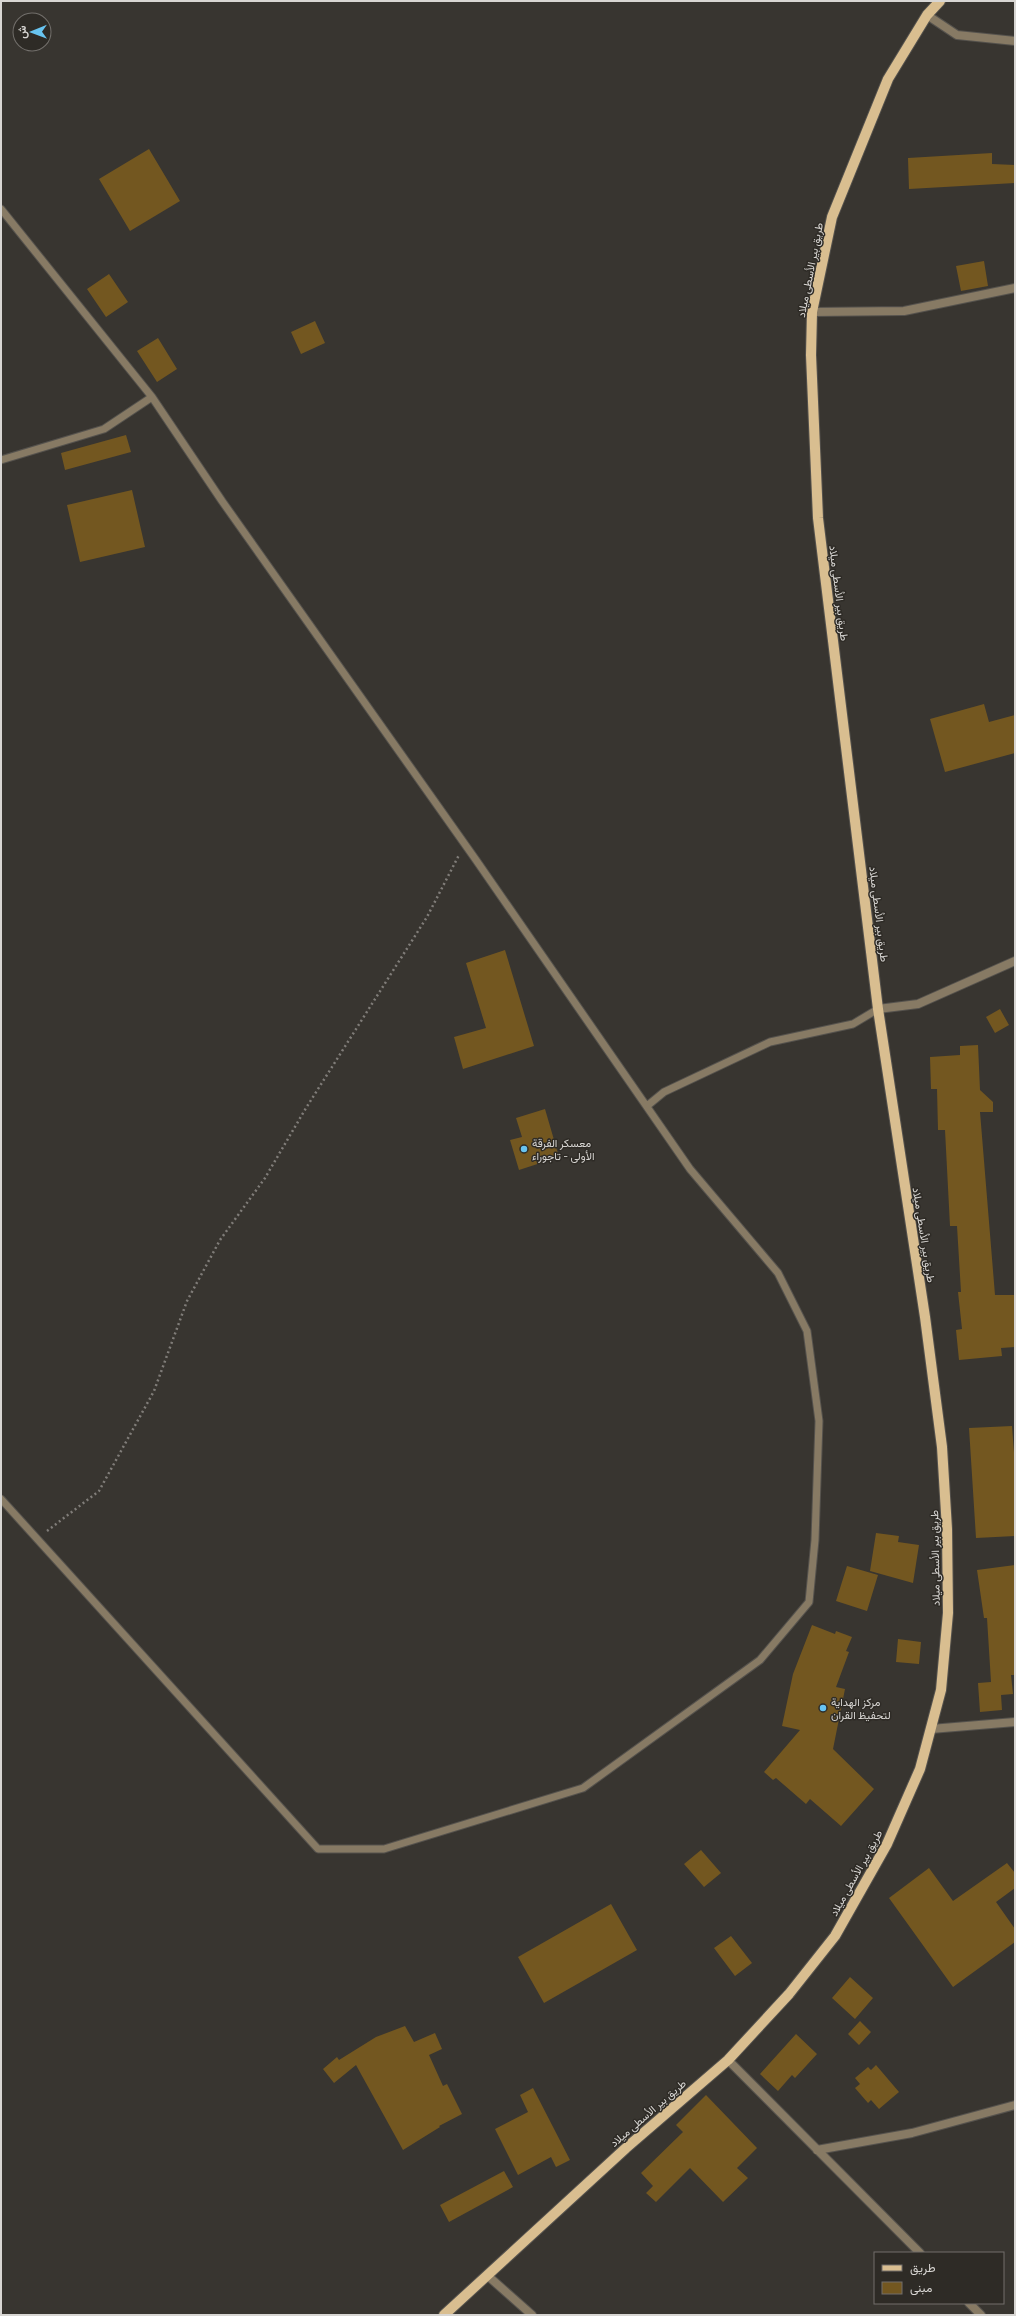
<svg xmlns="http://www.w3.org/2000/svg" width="1016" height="2316" font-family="'Titillium Web',Vazirmatn,sans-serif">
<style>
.building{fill:#735720}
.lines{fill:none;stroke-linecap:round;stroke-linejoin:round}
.lane-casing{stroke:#55524d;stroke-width:9}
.street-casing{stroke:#55524d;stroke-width:10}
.primary-casing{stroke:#55524d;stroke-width:12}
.path{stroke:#807d79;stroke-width:2.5;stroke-dasharray:2 3;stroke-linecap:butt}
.lane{stroke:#877a64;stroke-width:7}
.street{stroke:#877a64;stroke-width:8}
.primary{stroke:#d9be90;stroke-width:10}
.poi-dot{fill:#68c4f0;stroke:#2e2b26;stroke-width:1.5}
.labels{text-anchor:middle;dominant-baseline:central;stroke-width:3;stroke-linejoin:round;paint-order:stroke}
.street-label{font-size:11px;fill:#d8d6d3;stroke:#2e2b26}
.poi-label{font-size:11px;fill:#d8d6d3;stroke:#2e2b26;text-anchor:start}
</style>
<rect width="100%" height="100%" fill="#383530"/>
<path class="building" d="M149 149 180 201 130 231 99 179Z
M992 153V164L1015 165V183L909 189 908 158Z
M984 261 988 286 961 291 956 266Z
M109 274 128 302 106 317 87 289Z
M315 321 325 343 301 354 291 332Z
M158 338 177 369 157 382 137 351Z
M126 435 131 452 65 470 61 453Z
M132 490 145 547 80 562 67 505Z
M984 704 989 722 1015 715V753L945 772 930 719Z
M505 950 534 1046 463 1069 454 1037 486 1028 466 963Z
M1000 1009 1009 1025 995 1033 986 1017Z
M978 1045 980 1090 993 1102V1112H980L995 1295H1015V1347L1001 1348 1002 1356 959 1360 956 1330 962 1329 958 1292H961L957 1226H950L945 1130H938L937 1089H931L930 1057 960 1055V1046Z
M545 1109 559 1157 519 1170 510 1140 522 1137 516 1118Z
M1012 1426 1015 1466V1536L976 1538 969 1428Z
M876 1533 899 1536 898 1542 919 1545 913 1583 870 1571Z
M1015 1565V1675H1011L1013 1694 1001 1695 1002 1710 980 1712 978 1683 991 1682 987 1618H984L977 1570Z
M847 1566 878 1575 867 1611 836 1601Z
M812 1625 835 1634 836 1631 852 1637 846 1651 849 1652 836 1687 845 1689 833 1749 874 1789 841 1826 810 1799 806 1804 776 1778 773 1780 764 1772 800 1730 782 1726 793 1674Z
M898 1639 921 1642 919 1664 896 1662Z
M701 1850 721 1873 704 1887 684 1864Z
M1007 1863 1015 1873V1888L996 1902 1015 1929V1942L953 1987 889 1898 929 1868 953 1901Z
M611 1904 637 1950 544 2003 518 1957Z
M731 1936 752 1963 735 1976 714 1948Z
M850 1977 873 1998 855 2019 832 1998Z
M860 2021 871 2032 859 2045 848 2034Z
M405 2026 414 2042 435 2033 442 2049 429 2055 443 2086 447 2084 462 2114 439 2126 440 2127 403 2150 356 2065 334 2083 323 2069 337 2057 339 2060 376 2037Z
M796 2034 817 2054 795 2078 792 2075 778 2091 760 2074Z
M876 2065 899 2092 879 2109 871 2100 868 2103 855 2088 860 2084 855 2078 868 2067 871 2070Z
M533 2088 570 2160 556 2167 551 2157 518 2175 495 2129 528 2112 520 2095Z
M706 2095 757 2148 737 2168 748 2178 723 2202 690 2168 656 2202 646 2193 653 2186 641 2173 683 2132 676 2125Z
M504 2171 513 2187 449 2222 440 2205Z"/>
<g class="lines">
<defs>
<path id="lane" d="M1 209 152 397 222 501 476 860 690 1169 778 1273 807 1331 819 1421 815 1540 809 1602 760 1660 583 1788 384 1849H318L1 1499
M1 460 104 429 152 397
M647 1106 664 1092 770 1042 853 1024 878 1009"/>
<path id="street" d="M927 15 957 35 1015 41
M812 312 904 311 1015 288
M878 1009 918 1004 1015 961
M931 1729 1015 1722
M728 2060 920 2253
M817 2150 912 2133 1015 2105
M488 2276 532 2315
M969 2303 981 2315"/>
<path id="primary" d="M444 2315 626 2148 728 2060 789 1994 835 1936 887 1844 920 1769 941 1690 948 1613 947 1529 942 1447 925 1317 878 1009 818 518 811 355 812 312 832 217 888 79 927 15 940 1"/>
</defs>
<use href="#lane" class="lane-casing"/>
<use href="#street" class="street-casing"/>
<use href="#primary" class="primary-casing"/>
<path class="path" d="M47 1531 99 1491 154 1391 187 1301 220 1240 265 1178 306 1108 427 917 459 855"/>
<use href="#lane" class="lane"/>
<use href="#street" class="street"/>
<use href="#primary" class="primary"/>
</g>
<g class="poi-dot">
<circle cx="524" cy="1149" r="4"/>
<circle cx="823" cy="1708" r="4"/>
</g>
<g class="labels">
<g class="street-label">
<text transform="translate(810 270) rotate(-79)">طريق بير الأسطى ميلاد</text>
<text transform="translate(839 593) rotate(83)">طريق بير الأسطى ميلاد</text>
<text transform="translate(879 914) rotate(83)">طريق بير الأسطى ميلاد</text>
<text transform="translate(924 1235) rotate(81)">طريق بير الأسطى ميلاد</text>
<text transform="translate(935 1558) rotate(-91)">طريق بير الأسطى ميلاد</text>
<text transform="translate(856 1873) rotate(-61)">طريق بير الأسطى ميلاد</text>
<text transform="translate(648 2113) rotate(-41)">طريق بير الأسطى ميلاد</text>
</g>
<g class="poi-label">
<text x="532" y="1143">معسكر الفرقة<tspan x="532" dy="13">الأولى - تاجوراء</tspan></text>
<text x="831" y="1702">مركز الهداية<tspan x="831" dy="13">لتحفيظ القران</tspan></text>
</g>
</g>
<rect width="1016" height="2316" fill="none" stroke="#d8d6d3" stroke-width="4"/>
<rect x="874" y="2252" width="130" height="52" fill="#2e2b26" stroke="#726f6b"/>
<rect x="882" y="2265" width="20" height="6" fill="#d9be90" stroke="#726f6b"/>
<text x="910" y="2272" font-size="12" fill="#d8d6d3">طريق</text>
<rect x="882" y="2282" width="20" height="12" fill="#735720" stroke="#726f6b"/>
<text x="910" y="2292" font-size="12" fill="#d8d6d3">مبنى</text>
<g transform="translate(32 32) rotate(269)"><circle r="19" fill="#2e2b26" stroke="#726f6b"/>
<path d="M0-3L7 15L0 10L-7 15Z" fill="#68c4f0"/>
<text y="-6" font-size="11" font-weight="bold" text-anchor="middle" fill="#d8d6d3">ش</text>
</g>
</svg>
